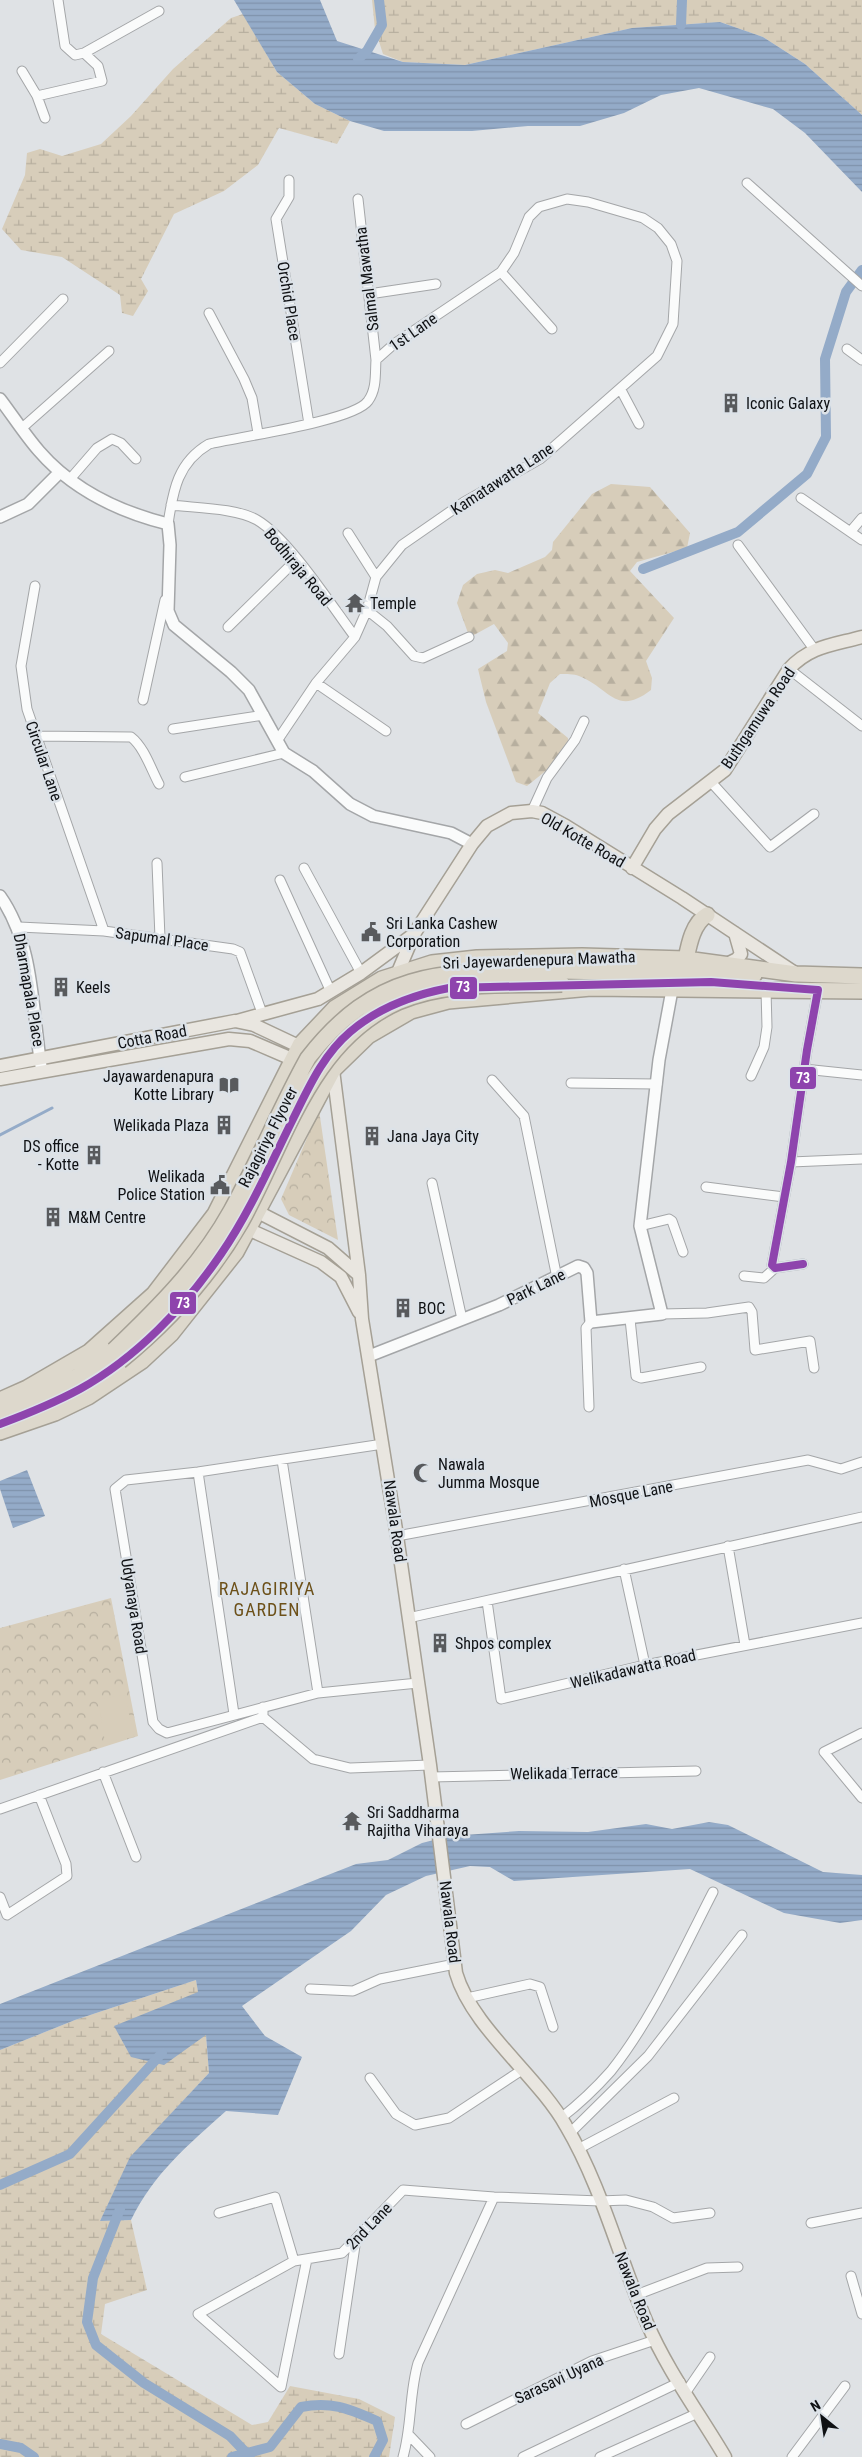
<svg xmlns="http://www.w3.org/2000/svg" width="862" height="2457" font-family="'Roboto Condensed',sans-serif">
<style>
.forest{fill:url(#forest-firs)}
.wetland{fill:url(#wetland-marsh)}
.park{fill:url(#park-crowns)}
.pitch{fill:#d7cdba}
.water{fill:url(#water-rules)}
.lines{fill:none;stroke-linecap:round;stroke-linejoin:round}
.stream{stroke:#94abc8;stroke-width:3}
.canal{stroke:#94abc8;stroke-width:10}
.street-casing{stroke:#a4a6a8;stroke-width:11}
.secondary-casing{stroke:#a4a6a8;stroke-width:14}
.primary-casing{stroke:#a5a095;stroke-width:15}
.highway-casing{stroke:#a5a095;stroke-width:18}
.street{stroke:#fafbfb;stroke-width:9}
.secondary{stroke:#fafbfb;stroke-width:11}
.primary{stroke:#e9e6e0;stroke-width:12}
.highway{stroke:#ddd8cc;stroke-width:15}
.highway-bridge-casing{stroke:#a5a095;stroke-width:18;stroke-linecap:butt}
.highway-bridge{stroke:#ddd8cc;stroke-width:15}
.bus-1-casing{stroke:#dce2e8;stroke-width:11}
.bus-1{stroke:#8e44ad;stroke-width:8}
.labels{text-anchor:middle;dominant-baseline:central;stroke-width:5;stroke-linejoin:round;paint-order:stroke}
.street-label{font-size:16px;fill:#0f1114;stroke:#dce2e8}
.poi-label{font-size:16px;fill:#0f1114;stroke:#dce2e8;text-anchor:start}
.neighbourhood-label{font-size:18px;letter-spacing:1px;fill:#6d511a;stroke:#dce2e8}
.line-badge{stroke:#dce2e8;stroke-width:2}
.badge-label{font-size:14px;text-anchor:middle;font-weight:bold;fill:#fff}
</style>
<defs>
<pattern id="forest-firs" width="22" height="20" patternUnits="userSpaceOnUse" patternTransform="scale(1.25)"><rect width="22" height="20" fill="#d7cdba"/><path d="M5 1l3.5 6h-7zM16 11l3.5 6h-7z" fill="#b7af9f"/></pattern>
<pattern id="wetland-marsh" width="20" height="14" patternUnits="userSpaceOnUse" patternTransform="scale(1.25)"><rect width="20" height="14" fill="#d7cdba"/><path d="M1 5h8M5 5V1M11 12h8M15 12V8" fill="none" stroke="#b7af9f"/></pattern>
<pattern id="park-crowns" width="20" height="18" patternUnits="userSpaceOnUse" patternTransform="scale(1.25)"><rect width="20" height="18" fill="#d7cdba"/><path d="M2 6a3 3 0 1 1 6 0M12 15a3 3 0 1 1 6 0" fill="none" stroke="#b7af9f"/></pattern>
<pattern id="water-rules" width="6" height="5" patternUnits="userSpaceOnUse" patternTransform="scale(1.25)"><rect width="6" height="5" fill="#94abc8"/><path d="M0 2.5h6" fill="none" stroke="#7e92ab"/></pattern>
</defs>
<rect width="100%" height="100%" fill="#dfe2e5"/>
<path class="forest" d="M611 484 650 487 690 533 687 548 637 562 630 571 674 618 646 661 652 678 651 690C616 717 610 688 579 676 574 674 566 674 560 674L550 683 538 713 568 738V753L527 786 516 782 486 702 478 669 507 651 508 643 494 624 474 635 468 633 457 603 463 585 477 574 495 570 508 573 545 557 552 550 553 542 592 494Z"/>
<path class="wetland" d="M372 0H862V115L805 64 763 37 720 22 632 28 465 65 403 62 383 54 375 29Z
M243 14 277 72 315 104 350 121 337 144 279 128 258 165 224 191 174 214 141 279 148 291 133 316 122 313 120 295 62 257 21 250 2 229 25 175 27 153 40 149 62 156 101 144 131 116 173 69 231 18Z
M196 1980 206 2035 209 2073 131 2157 100 2221 131 2220 147 2290 105 2304 101 2334 252 2425 268 2422 290 2386 359 2399 395 2417 389 2457H0V2050L75 2020Z"/>
<path class="park" d="M319 1110 338 1240 289 1215 281 1199Z
M111 1598 138 1736 0 1780V1628Z"/>
<path class="pitch" d="M125 1695 134 1737 105 1742 98 1699Z"/>
<path class="water" d="M234 0H320L337 41 403 62 465 65 632 28 720 22 763 37 805 64 862 115V192L805 133 773 109 699 88 661 95 624 113 580 126H528L472 131H384L350 121 315 104 277 72Z
M27 1470 45 1516 13 1528 0 1489V1481Z
M709 1822 728 1825 823 1872 862 1875V1920L840 1923 784 1913 690 1869 514 1881 490 1867 470 1866 426 1876 386 1895 351 1931 242 2006 265 2036 302 2057 278 2115 226 2111C188 2145 154 2173 131 2220L100 2221 130 2157 209 2073 206 2035 164 2065 131 2057 114 2026 198 1992 196 1980 75 2020 0 2050V2004L356 1864 388 1860 422 1843 450 1836 519 1831 588 1832 646 1824 672 1829Z"/>
<g class="lines">
<path class="stream" d="M0 1135 52 1108"/>
<path class="canal" d="M681 25 682 0
M358 59 367 51 382 25 379 0
M643 569 738 532 807 474 826 437 825 359 846 292 862 270
M0 2185 70 2154 162 2053
M120 2209 93 2278 87 2322 96 2345 144 2383 230 2436 250 2457
M0 2444 21 2448 34 2457
M232 2457 270 2447 301 2407C332 2401 349 2409 377 2421L383 2440 374 2457"/>
<defs>
<path id="street" d="M58 0 65 46 75 55 84 53 159 11
M22 71 37 96 45 118
M37 96 102 81 98 66 84 53
M289 180V197L276 219 309 424
M747 183 862 286
M358 199 376 360
M501 272 552 329
M369 294 436 284
M209 313 244 379 252 398 258 433
M847 349 862 360
M0 363 63 299
M621 390 639 424
M22 428 109 351
M71 478 97 448 112 439 121 443 136 459
M801 498 862 540
M171 505C195 508 237 508 257 520 288 538 332 606 355 637
M168 524C173 490 178 462 209 444 238 437 354 421 368 401 377 389 375 373 376 360L394 344 501 272 514 253 529 217 539 207 567 199 588 202 643 218 658 228 671 244 677 261 673 324 657 356 540 459 464 502 402 545 376 577 367 610 355 637 316 683 277 741
M851 531 862 518
M348 533 376 577
M738 545 814 649
M35 586 21 666 27 709 104 931
M367 610 387 626 414 656 423 658 469 637
M228 627 296 560
M789 669 862 726
M316 683 386 731
M143 700 165 600
M173 729 264 715
M35 736 131 737C144 747 151 769 159 784
M185 777 284 753
M711 782 770 847 814 814
M532 811 547 778 575 740 584 721
M157 863 160 938
M304 868 361 973
M280 880 331 992
M19 927 104 931 233 949 240 952 262 1013
M804 1069 862 1075
M751 1076 764 1047 767 1027 766 990
M492 1080 524 1116 557 1278
M571 1083 657 1084
M791 1162 862 1159
M432 1183 462 1319
M706 1187 784 1197
M640 1226 669 1219 672 1221 683 1252
M803 1264 775 1268 772 1265 791 1162 807 1050 818 990
M744 1276 764 1278 775 1268
M662 1314 707 1313 749 1307 752 1312 755 1350 810 1341 814 1368
M630 1319 636 1376 641 1378 701 1367
M589 1407 586 1328 591 1322
M383 1444 198 1472 126 1480 115 1489 153 1722 159 1729 167 1733 318 1693 418 1683
M282 1460 318 1693
M198 1472 234 1714
M397 1536 808 1460 841 1469 862 1462
M728 1546 745 1645
M624 1569 645 1665
M487 1601 501 1699 645 1665 862 1623
M408 1618 862 1517
M263 1717 313 1759 350 1768 430 1765
M862 1733 824 1752 862 1798
M103 1772 136 1857
M431 1777 696 1771
M0 1809 263 1717V1707
M0 1897 7 1915 67 1876 66 1864 39 1795
M310 1989 353 1991 380 1979 455 1964
M467 1998 530 1984 540 1987 553 2027
M370 2078 396 2114 415 2125 449 2118 522 2070
M561 2118C579 2104 596 2088 611 2071 653 2018 682 1952 713 1892
M570 2133 648 2056 742 1935
M578 2149 674 2098
M219 2213 275 2197 294 2261
M811 2223 862 2213
M851 2276 862 2314
M636 2295 707 2268 738 2267
M339 2354 356 2239
M281 2387 198 2314 294 2261 342 2253 403 2190 494 2197 600 2201 626 2200 653 2207 673 2218 710 2213
M281 2387 307 2259
M686 2392 710 2357
M466 2424 592 2361 655 2340
M409 2435 430 2457
M403 2457C412 2426 409 2394 418 2363L494 2197
M523 2457 680 2382
M600 2457 698 2413
M792 2457 845 2386"/>
<path id="secondary" d="M0 399C13 416 25 435 39 451 72 489 120 512 168 524L170 545 168 611 174 625 231 672 249 690 284 753 313 771 350 804 373 816 451 833 472 844
M0 517 28 504 60 472
M0 896C34 944 32 1010 41 1066
M369 1356 499 1305 578 1266 584 1268 587 1273 591 1322 662 1314 640 1226 659 1060 672 990"/>
<path id="primary" d="M632 868 655 829 668 814 725 770 789 669C810 646 833 645 862 637
M729 963 737 959 741 954 735 933
M398 972 414 934 472 844 487 826 511 813 532 811 542 813 566 826 682 898 795 973
M237 1021 318 999 361 973 414 934
M0 1066 235 1021 254 1025 307 1050
M333 1070 359 1275 362 1319 397 1536 430 1765 456 1973C472 2028 538 2076 566 2126 602 2187 619 2258 647 2323 667 2370 699 2413 725 2457
M0 1079 229 1039 250 1041 292 1059 331 1069
M250 1208 328 1248 359 1275
M241 1226 321 1262 341 1277 359 1312"/>
<path id="highway" d="M686 959C689 944 693 923 707 915
M561 971 754 975
M0 1400 27 1388 89 1352 154 1294 215 1214 300 1045 335 1008 382 979 432 963 477 958 582 956 686 959 796 974 862 976
M0 1411C41 1397 81 1379 114 1350
M33 1411 80 1389 120 1361
M0 1432 55 1413 88 1397 142 1361 171 1334 236 1252 333 1070 368 1036 411 1011 448 1001 591 988 862 991"/>
</defs>
<use href="#street" class="street-casing"/>
<use href="#secondary" class="secondary-casing"/>
<use href="#primary" class="primary-casing"/>
<use href="#highway" class="highway-casing"/>
<use href="#street" class="street"/>
<use href="#secondary" class="secondary"/>
<use href="#primary" class="primary"/>
<use href="#highway" class="highway"/>
<defs>
<path id="highway-bridge" d="M114 1350C158 1308 201 1265 231 1211 259 1161 280 1108 308 1058 382 963 451 972 561 971
M120 1361C168 1322 210 1276 241 1222 285 1143 309 1042 398 1002 448 980 509 986 562 984"/>
</defs>
<use href="#highway-bridge" class="highway-bridge-casing"/>
<use href="#highway-bridge" class="highway-bridge"/>
<defs>
<path id="bus-1" d="M0 1424C27 1414 54 1403 80 1389 136 1358 185 1307 221 1254 250 1212 271 1163 294 1117 309 1087 323 1055 350 1032 378 1008 412 995 449 988L711 982 818 990 807 1050 791 1162 772 1265 775 1268 803 1264"/>
</defs>
<use href="#bus-1" class="bus-1-casing"/>
<use href="#bus-1" class="bus-1"/>
</g>
<defs>
<symbol id="building-bare" viewBox="-9 -9 18 18"><path d="M-4-6H4V6H1V3H-1V6H-4ZM-2.5-4.3h1.7v1.8h-1.7ZM.8-4.3h1.7v1.8H.8ZM-2.5-1h1.7V.8h-1.7ZM.8-1h1.7V.8H.8Z" fill="#585a5d" stroke="#dce2e8" stroke-width="2.5" paint-order="stroke"/></symbol>
<symbol id="temple-bare" viewBox="-9 -9 18 18"><path d="M0-6L5-2H3V0L6.5 2.5H4V6H1.5V3h-3V6H-4V2.5H-6.5L-3 0V-2H-5Z" fill="#585a5d" stroke="#dce2e8" stroke-width="2.5" paint-order="stroke"/></symbol>
<symbol id="civic-bare" viewBox="-9 -9 18 18"><path d="M-.6-6.5H3V-4.5H.6V-3L4-1V1h2V6H-6V1h2V-1L-.6-3ZM-1.2 2.5V6h2.4V2.5Z" fill="#585a5d" stroke="#dce2e8" stroke-width="2.5" paint-order="stroke"/></symbol>
<symbol id="library-bare" viewBox="-9 -9 18 18"><path d="M-6-4Q-3-5.5-.7-3.5V5Q-3 3-6 4ZM6-4Q3-5.5 .7-3.5V5Q3 3 6 4Z" fill="#585a5d" stroke="#dce2e8" stroke-width="2.5" paint-order="stroke"/></symbol>
<symbol id="mosque-bare" viewBox="-9 -9 18 18"><path d="M3.5-4.9A6 6 0 1 0 3.5 4.9A5 5 0 1 1 3.5-4.9Z" fill="#585a5d" stroke="#dce2e8" stroke-width="2.5" paint-order="stroke"/></symbol>
</defs>
<g fill-rule="evenodd">
<use href="#building-bare" x="717" y="389" width="28" height="28"/>
<use href="#temple-bare" x="341" y="589" width="28" height="28"/>
<use href="#civic-bare" x="357" y="918" width="28" height="28"/>
<use href="#building-bare" x="47" y="973" width="28" height="28"/>
<use href="#library-bare" x="215" y="1071" width="28" height="28"/>
<use href="#building-bare" x="210" y="1111" width="28" height="28"/>
<use href="#building-bare" x="358" y="1122" width="28" height="28"/>
<use href="#building-bare" x="80" y="1141" width="28" height="28"/>
<use href="#civic-bare" x="206" y="1171" width="28" height="28"/>
<use href="#building-bare" x="39" y="1203" width="28" height="28"/>
<use href="#building-bare" x="389" y="1294" width="28" height="28"/>
<use href="#mosque-bare" x="409" y="1459" width="28" height="28"/>
<use href="#building-bare" x="426" y="1629" width="28" height="28"/>
<use href="#temple-bare" x="338" y="1807" width="28" height="28"/>
</g>
<g class="labels">
<g class="street-label">
<text transform="translate(367 279) rotate(-97)">Salmal Mawatha</text>
<text transform="translate(289 301) rotate(81)">Orchid Place</text>
<text transform="translate(413 332) rotate(-35)">1st Lane</text>
<text transform="translate(502 479) rotate(-33)">Kamatawatta Lane</text>
<text transform="translate(298 567) rotate(50)">Bodhiraja Road</text>
<text transform="translate(758 718) rotate(-56)">Buthgamuwa Road</text>
<text transform="translate(44 761) rotate(71)">Circular Lane</text>
<text transform="translate(583 840) rotate(30)">Old Kotte Road</text>
<text transform="translate(162 939) rotate(8)">Sapumal Place</text>
<text transform="translate(539 960) rotate(-2)">Sri Jayewardenepura Mawatha</text>
<text transform="translate(29 990) rotate(80)">Dharmapala Place</text>
<text transform="translate(152 1037) rotate(-11)">Cotta Road</text>
<text transform="translate(268 1137) rotate(-63)">Rajagiriya Flyover</text>
<text transform="translate(536 1287) rotate(-26)">Park Lane</text>
<text transform="translate(631 1494) rotate(-11)">Mosque Lane</text>
<text transform="translate(395 1521) rotate(82)">Nawala Road</text>
<text transform="translate(134 1606) rotate(81)">Udyanaya Road</text>
<text transform="translate(633 1669) rotate(-13)">Welikadawatta Road</text>
<text transform="translate(564 1773) rotate(-1)">Welikada Terrace</text>
<text transform="translate(450 1922) rotate(83)">Nawala Road</text>
<text transform="translate(369 2226) rotate(-46)">2nd Lane</text>
<text transform="translate(635 2291) rotate(68)">Nawala Road</text>
<text transform="translate(559 2379) rotate(-25)">Sarasavi Uyana</text>
</g>
<g class="poi-label">
<text x="746" y="403">Iconic Galaxy</text>
<text x="370" y="603">Temple</text>
<text x="386" y="923">Sri Lanka Cashew<tspan x="386" dy="18">Corporation</tspan></text>
<text x="76" y="987">Keels</text>
<text x="214" y="1076" text-anchor="end">Jayawardenapura<tspan x="214" dy="18">Kotte Library</tspan></text>
<text x="209" y="1125" text-anchor="end">Welikada Plaza</text>
<text x="387" y="1136">Jana Jaya City</text>
<text x="79" y="1146" text-anchor="end">DS office<tspan x="79" dy="18">- Kotte</tspan></text>
<text x="205" y="1176" text-anchor="end">Welikada<tspan x="205" dy="18">Police Station</tspan></text>
<text x="68" y="1217">M&amp;M Centre</text>
<text x="418" y="1308">BOC</text>
<text x="438" y="1464">Nawala<tspan x="438" dy="18">Jumma Mosque</tspan></text>
<text x="455" y="1643">Shpos complex</text>
<text x="367" y="1812">Sri Saddharma<tspan x="367" dy="18">Rajitha Viharaya</tspan></text>
</g>
<g class="neighbourhood-label">
<text x="267" y="1588">RAJAGIRIYA<tspan x="267" dy="21">GARDEN</tspan></text>
</g>
</g>
<g class="line-badge">
<rect x="449" y="976" width="29" height="24" rx="5" fill="#8e44ad"/>
<rect x="789" y="1066" width="28" height="24" rx="5" fill="#8e44ad"/>
<rect x="169" y="1291" width="28" height="24" rx="5" fill="#8e44ad"/>
</g>
<g class="badge-label">
<text x="463" y="992">73</text>
<text x="803" y="1083">73</text>
<text x="183" y="1308">73</text>
</g>
<g transform="translate(822 2417) rotate(330)" stroke="#dce2e8" stroke-width="4" paint-order="stroke">
<path d="M0-4L9 19L0 12L-9 19Z" fill="#0f1114"/>
<text y="-8" font-size="14" font-weight="bold" text-anchor="middle" fill="#0f1114">N</text>
</g>
</svg>
